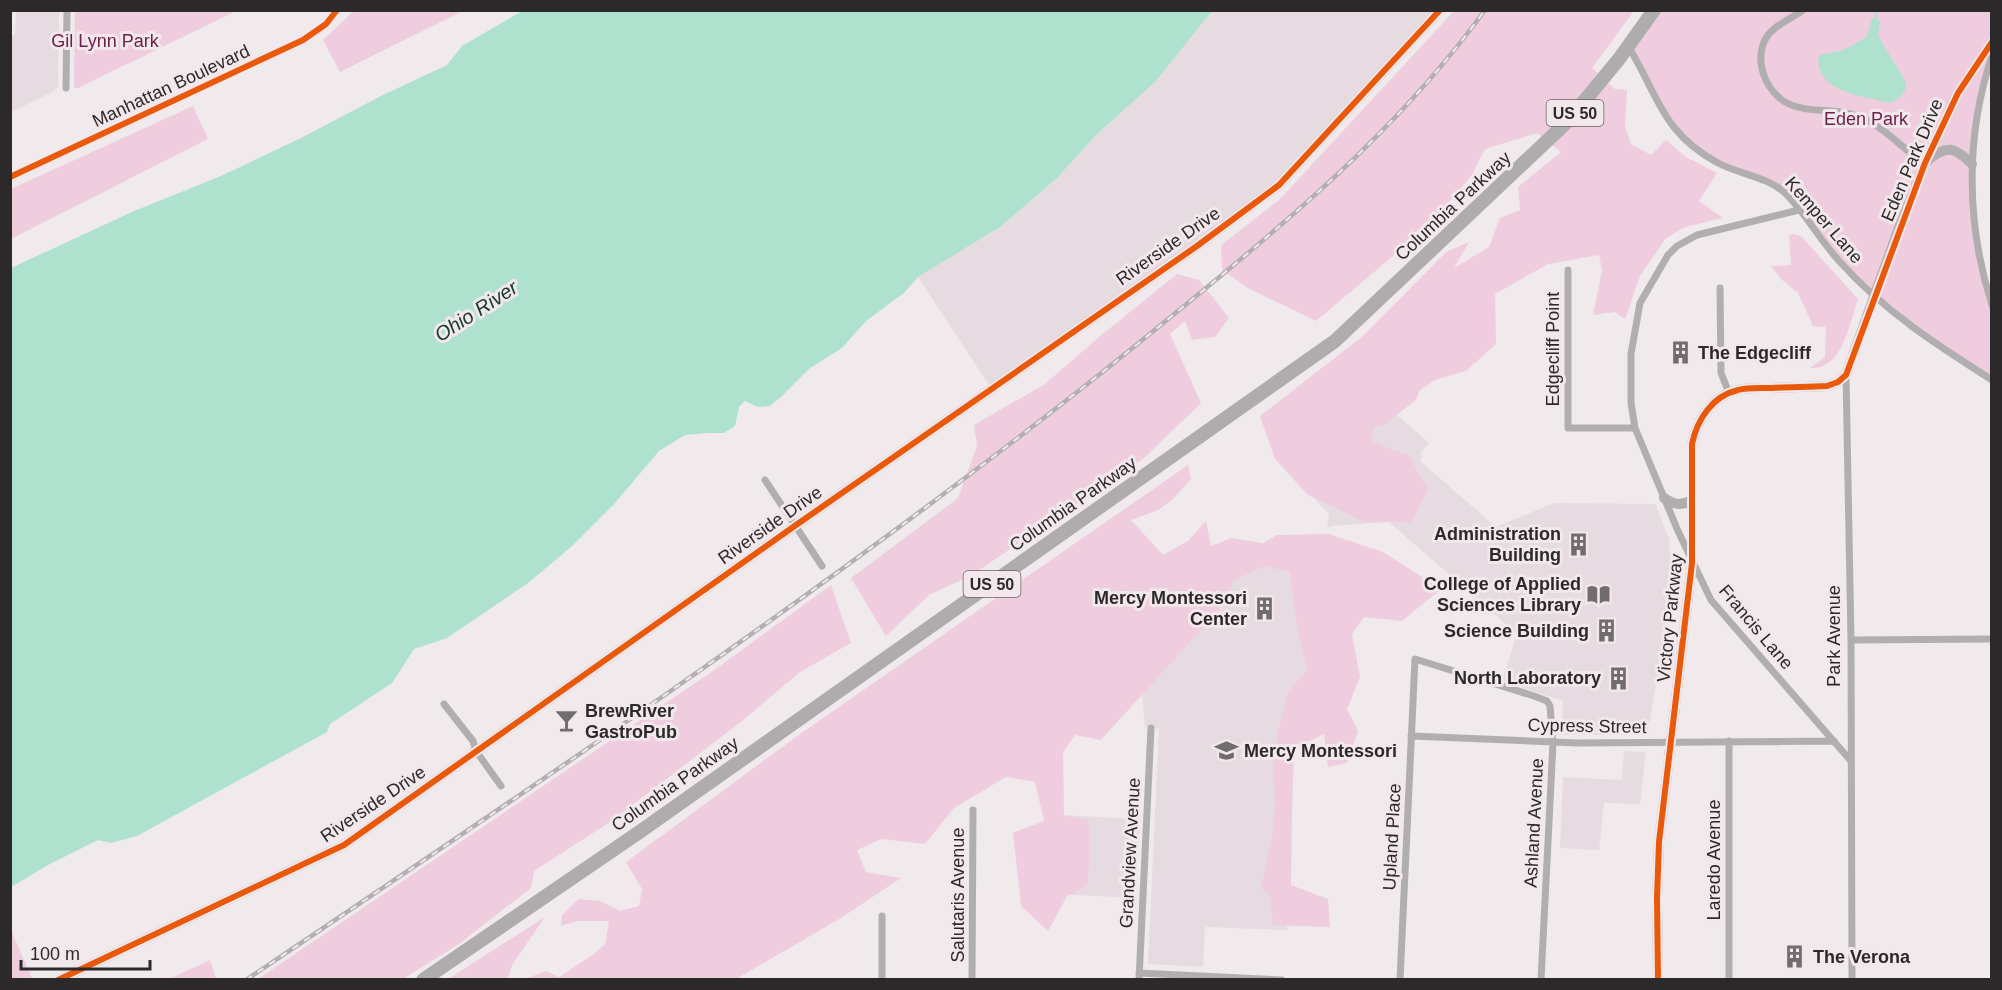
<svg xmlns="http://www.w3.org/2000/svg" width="2002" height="990" font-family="Arial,sans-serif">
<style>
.built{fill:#e6dbe0}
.green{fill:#efcdde}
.water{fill:#aee2cf}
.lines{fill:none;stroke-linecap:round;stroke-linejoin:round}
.stream{stroke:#aee2cf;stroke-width:2}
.street{stroke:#b1aeb0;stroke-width:7}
.secondary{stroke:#b0aeaf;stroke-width:10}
.primary{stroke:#b4b1b2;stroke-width:10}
.highway{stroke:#afacad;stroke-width:14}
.rail-casing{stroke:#b3afb1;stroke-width:4.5}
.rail{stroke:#f2e8ec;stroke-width:2;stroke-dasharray:7;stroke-linecap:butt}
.secondary-bridge{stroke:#b0aeaf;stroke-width:10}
.cycleway-casing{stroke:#f2e8ec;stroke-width:10}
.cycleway{stroke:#e8590c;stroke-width:6}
.labels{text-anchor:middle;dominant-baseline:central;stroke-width:6;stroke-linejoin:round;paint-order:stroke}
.shield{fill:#f2e8ec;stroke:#676264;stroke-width:1.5}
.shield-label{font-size:16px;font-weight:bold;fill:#2c292a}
.park-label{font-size:18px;fill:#6c204c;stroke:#f2e8ec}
.street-label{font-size:18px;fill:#2c292a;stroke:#f2e8ec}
.poi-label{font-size:18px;font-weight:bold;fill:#2c292a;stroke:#f2e8ec;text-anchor:end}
.water-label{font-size:20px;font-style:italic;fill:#163a2e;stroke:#f2e8ec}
</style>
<rect width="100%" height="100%" fill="#f0eaed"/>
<path class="built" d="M16 11H59L58 87 52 92 11 112V35H15Z
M1212 11H1440L1279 185 991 388 918 277 1000 227 1057 178 1095 136 1156 81Z
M1337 362 1429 443 1420 454 1422 456 1420 461 1496 527 1554 503 1655 504 1669 539 1671 568 1668 608 1648 735H1562L1563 701 1502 681 1517 634 1389 522 1331 526 1327 529 1329 514 1273 455 1291 442Z
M1271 563 1324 564 1295 735 1287 930 1205 927 1203 967 1148 964 1159 729 1145 727 1137 642 1223 608 1218 602 1233 571Z
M1624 751 1646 752 1640 804 1604 803 1599 850 1560 848 1563 777 1622 780Z
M1061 815 1140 819 1136 898 1057 894Z"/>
<path class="green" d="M75 11V10L236 11 78 88H74Z
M354 11V10L463 11 340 72 323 40Z
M1454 11H1634L1592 68 1615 89 1627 90 1625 126 1631 144 1651 155 1666 140 1686 157 1717 173 1699 201 1723 218 1685 227 1666 238 1640 276 1625 319 1615 312 1593 315 1602 270 1599 255 1548 264 1495 294 1496 344 1466 371 1435 380 1420 390 1416 400 1385 424 1373 427 1372 442 1408 455 1428 489 1412 522H1365L1308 495 1275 459 1260 416 1363 336 1446 252 1469 242 1454 268 1489 247 1500 218 1520 210 1518 187 1561 152 1537 133 1485 149 1472 175 1431 224 1316 321 1248 288 1222 270 1221 245 1279 200Z
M1654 11H1991V56L1976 123 1973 210 1991 305V380L1876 298 1775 185 1719 163 1677 132 1628 46Z
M193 106 208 139 11 239V189Z
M1794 234 1801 236 1858 299C1850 323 1842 371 1810 368L1825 357 1826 327 1813 326 1798 293 1781 279 1771 266 1791 265 1789 235Z
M1177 274 1199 280 1229 318 1215 337 1192 340 1185 321 1170 334 1201 403 1144 458 972 575 929 595 886 636 851 578 958 498 977 446 974 425 1045 384 1099 337Z
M1188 465 1191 479 1172 500 1158 510 1131 520 1163 555 1188 541 1206 521 1211 546 1231 538 1263 543 1277 535 1329 534 1383 552 1441 589 1402 621 1364 617 1352 634 1360 677 1347 709 1358 731 1347 763 1328 767 1324 734 1293 749 1291 885 1328 899 1330 927 1273 925 1270 895 1261 888 1273 831 1275 807 1273 766 1278 731 1288 692 1307 670 1297 628 1290 572 1265 566 1233 580 1227 601 1101 740 1075 735 1063 752 1064 816 1088 820 1090 825 1088 885 1067 896 1048 931 1021 906 1013 833 1044 821 1035 782 1006 777 954 808 925 844 882 839 857 850 866 872 901 878 841 918 736 979H525L546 971 559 977 594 954 605 944 609 921H577L561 926 562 915 579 899 600 901 620 911 639 906 642 889 626 862 800 734Z
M831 585 851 643 800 672 742 721 613 820 534 871 531 888 459 944 403 979H258L713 671Z
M545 917 512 965 508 979H448Z
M11 930 32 978 11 979Z
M210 960 216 979H169Z"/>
<path class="water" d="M522 11H1212L1156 81 1095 136 1057 178 1000 227 918 277 904 293 866 321 842 348 810 368 781 397 770 406 758 407 745 401 739 407 735 426 724 433H708L685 435 659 451 615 503 571 547 528 583 447 638 414 649 392 683 330 724 327 732 137 836 111 843 98 840 48 865 11 887V268L134 211 221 176 301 138 381 96 447 65 462 46Z
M1872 18H1876L1880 22 1878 36 1906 82C1907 92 1901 98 1892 102 1884 103 1876 99 1868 98 1846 93 1814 85 1819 55L1843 50 1867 37Z"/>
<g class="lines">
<path class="stream" d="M1876 18V10"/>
<path class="street" d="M1803 10C1791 19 1774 25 1766 38 1752 62 1768 98 1794 106 1814 113 1836 108 1857 116 1884 125 1901 149 1925 163
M1628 46C1659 96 1661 132 1718 163 1739 174 1767 177 1784 192 1806 213 1820 241 1841 263 1884 311 1937 345 1992 380
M1992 56C1965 136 1966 224 1992 305
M66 88 67 10
M10 177 303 40 326 24 337 10
M1799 210 1697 235 1677 246 1668 255 1640 303 1631 354V403L1635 428 1678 531 1711 600 1851 761
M1568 270V428H1635
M1720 288 1721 373 1729 393
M1846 375 1851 640 1852 980
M765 480 822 566
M1851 640 1992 639
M444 704 473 741 476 751 501 786
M1411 736 1577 743 1834 741
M1729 741V980
M1139 973 1282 980
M882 980V916
M972 980 973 810
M1139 980 1151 728
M1400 980 1415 659 1534 696 1547 701 1550 706 1553 743 1541 980"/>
<path class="secondary" d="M1927 161C1946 144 1955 147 1972 164
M1899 228 1925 163 1958 93 1992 42
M1664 498C1675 505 1681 506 1692 500
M1658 980 1657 898 1659 842 1692 563V444C1697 420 1712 396 1738 390 1748 387 1760 388 1771 388 1790 387 1808 387 1827 386L1838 382 1846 375 1874 297"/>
<path class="primary" d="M58 980 344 845 796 525 1197 246 1279 185 1440 10"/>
<path class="highway" d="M423 980 638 833 1335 341 1567 122 1619 59 1654 10"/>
<defs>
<path id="rail" d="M246 980C529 790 813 599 1081 389 1127 353 1172 316 1217 279 1316 197 1409 115 1485 10"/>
</defs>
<use href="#rail" class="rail-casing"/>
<use href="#rail" class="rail"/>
<path class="secondary-bridge" d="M1874 297 1899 228"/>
<defs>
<path id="cycleway" d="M10 177 303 40 326 24 337 10
M58 980 344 845 796 525 1197 246 1279 185 1440 10
M1658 980 1657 898 1659 842 1692 563V444C1697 420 1712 396 1738 390 1748 387 1760 388 1771 388 1790 387 1808 387 1827 386L1838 382 1846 375 1925 163 1958 93 1992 42"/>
</defs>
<use href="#cycleway" class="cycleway-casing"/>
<use href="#cycleway" class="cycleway"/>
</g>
<defs>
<symbol id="building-bare" viewBox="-9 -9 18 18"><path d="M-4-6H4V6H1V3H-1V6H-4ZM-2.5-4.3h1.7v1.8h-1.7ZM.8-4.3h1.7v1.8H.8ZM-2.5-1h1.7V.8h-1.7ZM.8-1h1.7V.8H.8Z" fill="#716d6e" stroke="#f2e8ec" stroke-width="2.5" paint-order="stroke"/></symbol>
<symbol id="library-bare" viewBox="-9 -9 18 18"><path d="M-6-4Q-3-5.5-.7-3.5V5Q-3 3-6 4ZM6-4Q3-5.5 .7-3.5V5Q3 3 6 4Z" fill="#716d6e" stroke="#f2e8ec" stroke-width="2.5" paint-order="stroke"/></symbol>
<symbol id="bar-bare" viewBox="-9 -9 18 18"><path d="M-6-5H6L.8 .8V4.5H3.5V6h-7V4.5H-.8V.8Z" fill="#716d6e" stroke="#f2e8ec" stroke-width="2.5" paint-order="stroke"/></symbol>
<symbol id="school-bare" viewBox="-9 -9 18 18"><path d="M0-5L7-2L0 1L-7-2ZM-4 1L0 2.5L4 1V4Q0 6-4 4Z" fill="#716d6e" stroke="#f2e8ec" stroke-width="2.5" paint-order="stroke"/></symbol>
</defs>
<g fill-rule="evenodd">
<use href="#building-bare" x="1664" y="336" width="33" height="33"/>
<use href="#building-bare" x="1562" y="528" width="33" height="33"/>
<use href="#library-bare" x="1582" y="578" width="33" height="33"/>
<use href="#building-bare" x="1248" y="592" width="33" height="33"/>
<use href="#building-bare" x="1590" y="614" width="33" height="33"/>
<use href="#building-bare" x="1602" y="662" width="33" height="33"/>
<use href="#bar-bare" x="550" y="704" width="33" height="33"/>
<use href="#school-bare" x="1210" y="734" width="33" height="33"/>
<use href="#building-bare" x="1778" y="940" width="33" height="33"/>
</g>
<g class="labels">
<g class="shield">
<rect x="1546.5" y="100" width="57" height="26" rx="4.5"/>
<rect x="963.5" y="571" width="57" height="26" rx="4.5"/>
</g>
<g class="shield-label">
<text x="1575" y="113">US 50</text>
<text x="992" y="584">US 50</text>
</g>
<g class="park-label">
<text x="105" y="41">Gil Lynn Park</text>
<text x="1866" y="119">Eden Park</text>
</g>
<g class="street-label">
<text transform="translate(171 86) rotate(-25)">Manhattan Boulevard</text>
<text transform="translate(1912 160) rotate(-67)">Eden Park Drive</text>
<text transform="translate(1453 206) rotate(-43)">Columbia Parkway</text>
<text transform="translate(1824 220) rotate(49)">Kemper Lane</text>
<text transform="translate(1168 246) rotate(-35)">Riverside Drive</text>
<text transform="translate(1553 349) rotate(-90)">Edgecliff Point</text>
<text transform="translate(1073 504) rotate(-35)">Columbia Parkway</text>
<text transform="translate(770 525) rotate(-35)">Riverside Drive</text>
<text transform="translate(1670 618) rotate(-84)">Victory Parkway</text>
<text transform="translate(1756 627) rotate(50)">Francis Lane</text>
<text transform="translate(1834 636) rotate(-90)">Park Avenue</text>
<text transform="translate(1587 726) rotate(1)">Cypress Street</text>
<text transform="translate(675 784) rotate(-35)">Columbia Parkway</text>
<text transform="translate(373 804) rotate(-34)">Riverside Drive</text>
<text transform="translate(1534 823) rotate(-87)">Ashland Avenue</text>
<text transform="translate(1392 837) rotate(-87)">Upland Place</text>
<text transform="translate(1130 853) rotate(-87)">Grandview Avenue</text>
<text transform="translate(1714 860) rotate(-90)">Laredo Avenue</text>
<text transform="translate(958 895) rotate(-90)">Salutaris Avenue</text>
</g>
<g class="poi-label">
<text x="1698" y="353" text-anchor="start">The Edgecliff</text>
<text x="1561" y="534">Administration<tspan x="1561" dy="21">Building</tspan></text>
<text x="1581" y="584">College of Applied<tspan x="1581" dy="21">Sciences Library</tspan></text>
<text x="1247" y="598">Mercy Montessori<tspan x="1247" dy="21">Center</tspan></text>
<text x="1589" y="631">Science Building</text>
<text x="1601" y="678">North Laboratory</text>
<text x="585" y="711" text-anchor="start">BrewRiver<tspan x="585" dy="21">GastroPub</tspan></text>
<text x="1244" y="751" text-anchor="start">Mercy Montessori</text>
<text x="1813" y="957" text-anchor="start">The Verona</text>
</g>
<g class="water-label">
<text transform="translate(476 311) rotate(-33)">Ohio River</text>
</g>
</g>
<rect width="2002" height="990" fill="none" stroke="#2c292a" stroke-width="24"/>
<path d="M21 960v9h129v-9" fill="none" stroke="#2c292a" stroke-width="3"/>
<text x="30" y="960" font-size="18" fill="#2c292a" stroke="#f2e8ec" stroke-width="4.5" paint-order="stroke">100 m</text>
</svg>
